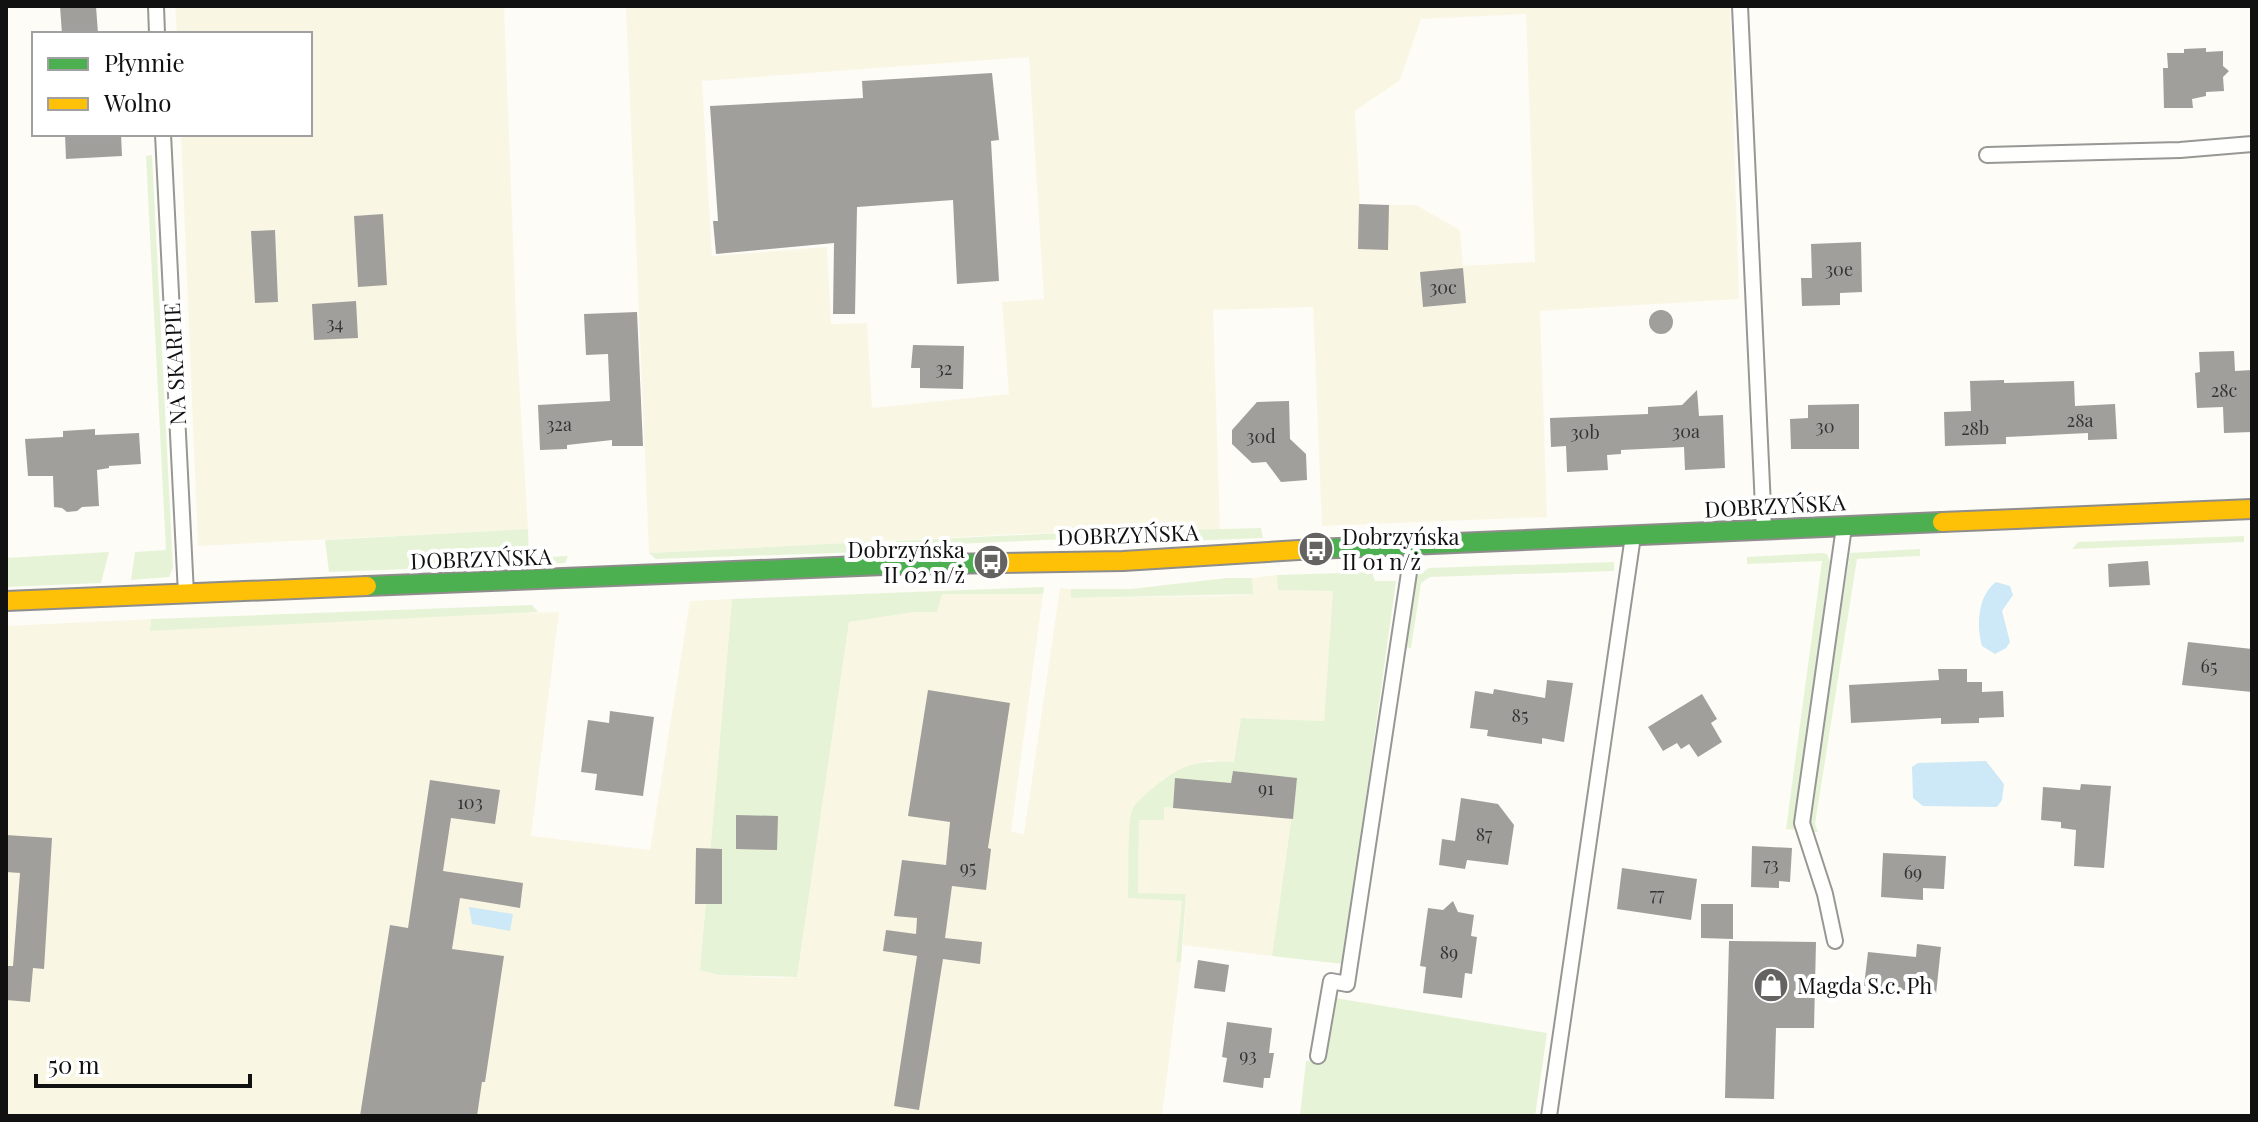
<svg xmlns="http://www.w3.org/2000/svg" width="2258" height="1122" font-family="'Playfair Display',serif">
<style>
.farmland{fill:#f9f7e4;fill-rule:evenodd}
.green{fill:#e7f3d7}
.water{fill:#cde8f7}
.building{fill:#a19f9c}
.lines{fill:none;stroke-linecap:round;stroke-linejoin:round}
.lane-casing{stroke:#979795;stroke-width:18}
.fast-casing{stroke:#8e8d8b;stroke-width:22}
.slow-casing{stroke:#8e8d8b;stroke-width:22}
.lane{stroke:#fffffe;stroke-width:14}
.fast{stroke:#4caf50;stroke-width:18}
.slow{stroke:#ffc107;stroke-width:18}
.labels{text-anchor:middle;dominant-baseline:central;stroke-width:8;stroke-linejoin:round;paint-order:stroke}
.number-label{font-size:18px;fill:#353434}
.street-label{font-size:22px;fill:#111;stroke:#fff}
.poi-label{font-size:22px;fill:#111;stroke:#fff;text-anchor:start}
</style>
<rect width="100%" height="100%" fill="#fdfcf7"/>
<path class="farmland" d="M175 6H504L517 344 528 529 198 546 181 134H310V34H177Z
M626 6H1730L1739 299 1540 311 1547 517 1322 526 1313 307 1213 310 1220 530 1020 534 649 553ZM1526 14 1535 262 1463 266 1460 230 1416 205H1360L1355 111 1400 80 1421 19ZM1029 57 1044 299 1002 302 1009 394 872 408 867 323 831 324 827 247 712 256 702 81Z
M1277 575 1279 590H1334L1324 721 1241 718 1235 763 1209 760 1166 777 1140 799 1131 812 1128 898 1182 901 1176 961 1181 962 1162 1116H6V626L151 619V631L426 616 559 612 531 836 650 850 690 601 732 599 700 969 718 975 778 978 797 977 849 621 914 612H937L941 594H1043L1011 832 1024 834 1060 588 1071 589V598L1224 596 1252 594V578Z
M1233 771 1297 778 1272 956 1183 945 1186 894H1138L1139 820 1164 807 1172 808 1175 778 1231 784Z"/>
<path class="green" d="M152 155 173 568 169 577 131 580 135 552 166 550 146 156Z
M1261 528 1263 538 1134 543 1133 536 955 544 903 552 895 541 1041 534Z
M528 529 529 558 568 556 565 563 329 572 325 540Z
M2244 536V542L2072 549 2078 542Z
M867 542 864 552 656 559 649 553Z
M1920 549V556L1857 559 1815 824 1818 832H1811L1808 823 1850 553Z
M109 552 101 583 6 587V558Z
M1822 553 1827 554 1830 562 1795 821 1799 830 1786 829 1822 561 1747 564V557Z
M1614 562V571L1430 577 1421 583 1411 648 1404 647 1413 579 1429 568Z
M1372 572 1375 581H1396L1343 964 1272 956 1297 779 1233 771 1231 784 1175 779 1173 808 1164 807V820H1139L1138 893 1186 894 1181 962H1176L1182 901 1128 898C1129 881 1127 822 1132 810 1137 800 1146 794 1154 787 1182 764 1198 760 1234 762L1241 718 1324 721 1333 591 1278 590 1277 575Z
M1227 578H1252L1253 594 1071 598V589H1131Z
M1044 587 1043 594H942L937 612H914L849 622 797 977 718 975 700 970 732 599Z
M532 605 538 612 150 631 151 619Z
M1335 998 1547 1033 1535 1116H1300L1306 1061 1325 1062Z"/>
<path class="water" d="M1996 582 2010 586 2013 595 2002 611 2010 642 2006 648 1995 654 1982 646C1976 625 1978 595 1996 582Z
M1986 761 2004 784 2002 800 1997 807 1923 806 1913 798 1912 767 1918 763Z
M469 907 513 914 510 931 472 924Z"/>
<path class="building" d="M60 6H96L98 34H62Z
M2206 48V52L2223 51V66L2229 71 2223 77 2224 91 2206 92V96L2192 99 2193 108H2164L2163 68H2168L2167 53H2184V49Z
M992 73 999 140 991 141 999 281 957 284 953 200 857 207 855 314H833L834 243 716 254 713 221H718L710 106 863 98 862 81Z
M65 134H121L122 156 66 159Z
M1359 204 1389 205 1388 250 1358 249Z
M383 214 387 285 358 287 354 216Z
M275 230 278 302 255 303 251 231Z
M1861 242 1862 292 1840 293V305L1802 306 1801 278H1812L1811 244Z
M1463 268 1466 303 1423 307 1420 272Z
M356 301 358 338 314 340 312 304Z
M1649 322a12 12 0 1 1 24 0a12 12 0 1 1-24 0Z
M637 312 643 446H612V440L567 445V449L540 450 538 405 610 401 608 354 586 355 584 314Z
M913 345 964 346 963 389 920 388V368H911Z
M2234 351 2235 371 2252 370V432L2224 433 2223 407 2197 408 2195 373 2200 372 2199 352Z
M2004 380V383L2074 381 2075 406 2115 404 2117 439 2088 440V433L2006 437V444L1945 446 1944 412 1971 411 1970 381Z
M1697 390 1699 416 1723 415 1725 468 1685 470 1684 447 1621 450V454L1607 455 1608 470 1567 472 1566 446 1551 447 1550 418 1648 414V407L1682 405Z
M1289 401 1290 439 1306 454 1307 480 1281 482 1266 462 1252 463 1232 444V430L1257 402Z
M1859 404V449H1791L1790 419 1808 418V405Z
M95 429V435L139 433 141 464 109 466V468L97 470 99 506 82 507 77 511 67 512 62 508 54 507 53 476H28L25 439 63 437V431Z
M2148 561 2150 585 2109 587 2108 564Z
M2188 642 2252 649V692L2182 685Z
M1938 669H1967V682H1982V692L2003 691 2004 717 1979 718V723L1941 724V718L1851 723 1849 685 1939 680Z
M1547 680 1573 683 1564 742 1542 738V744L1487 736 1488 730 1470 728 1475 691 1493 694 1494 689 1545 698Z
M928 690 1010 703 988 848 991 849 986 890 952 886 945 938 982 942 980 964 943 959 919 1110 894 1106 917 956 883 951 886 930 916 934 917 918 894 916 902 860 946 865 950 822 908 816Z
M1702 694 1717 719 1711 723 1722 742 1698 757 1689 744 1681 749 1677 743 1663 751 1648 727Z
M610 711 654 717 643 796 595 790 597 774 581 772 588 720 609 723Z
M1233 771 1297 778 1293 819 1173 808 1175 778 1231 783Z
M430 780 500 790 495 824 451 818 443 871 523 883 520 908 460 898 452 949 504 956 485 1082H482L477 1116H360L390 925 408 928Z
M2081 784 2111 786 2104 868 2074 866 2076 830 2061 828V822L2041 820 2043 787 2080 790Z
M1461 798 1498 804 1514 825 1508 865 1467 860 1465 869 1439 865 1442 839 1455 841Z
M736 815 778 816 777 850 736 849Z
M6 835 52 838 44 969 33 968 30 1002 6 1000V966H13L20 873 6 872Z
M1752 846 1792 848 1790 882 1779 881V888L1751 887Z
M696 848 722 849V904H695Z
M1883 853 1946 856 1944 889 1923 888V900L1881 897Z
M1622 868 1697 879 1691 920 1617 909Z
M1453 901 1458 912 1474 915 1471 936 1477 937 1472 974 1465 973 1462 998 1423 993 1426 967 1420 966 1428 908 1443 910Z
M1701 904H1733V939L1701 938Z
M1729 941 1816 942 1814 1028H1776L1774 1099 1725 1098Z
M1917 944 1941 947 1936 994 1864 986 1868 952 1916 957Z
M1198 960 1229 965 1225 992 1194 988Z
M1227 1022 1272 1028 1269 1053H1274L1270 1078H1264L1263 1088 1223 1082 1227 1058 1222 1057Z"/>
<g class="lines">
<defs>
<path id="lane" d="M156 6 157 34
M1740 6 1764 529
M163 134 186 594
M1987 155 2180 150 2252 144
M1835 941 1825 894 1802 823 1844 527
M1318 1056 1331 981 1347 984 1413 546
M1549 1116 1633 536"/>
<path id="fast" d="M1315 549 1942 522
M367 586 884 565 1000 563"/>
<path id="slow" d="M1942 522 2252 509
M1000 563 1123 561 1315 549
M6 601 367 586"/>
</defs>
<use href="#lane" class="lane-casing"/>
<use href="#fast" class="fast-casing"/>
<use href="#slow" class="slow-casing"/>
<use href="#lane" class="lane"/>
<use href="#fast" class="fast"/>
<use href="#slow" class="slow"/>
</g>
<defs>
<symbol id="bus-disc" viewBox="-11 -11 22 22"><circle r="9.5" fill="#646362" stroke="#fff"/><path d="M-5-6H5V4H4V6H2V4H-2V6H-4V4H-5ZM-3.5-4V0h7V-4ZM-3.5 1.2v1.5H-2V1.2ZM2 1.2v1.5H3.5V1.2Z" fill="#fff"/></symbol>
<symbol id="shop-disc" viewBox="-11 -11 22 22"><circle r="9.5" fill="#646362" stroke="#fff"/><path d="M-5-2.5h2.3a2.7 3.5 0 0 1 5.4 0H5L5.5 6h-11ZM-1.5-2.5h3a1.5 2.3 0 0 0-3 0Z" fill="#fff"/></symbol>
</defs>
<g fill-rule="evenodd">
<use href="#bus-disc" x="1296" y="529" width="40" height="40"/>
<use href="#bus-disc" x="971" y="542" width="40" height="40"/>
<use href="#shop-disc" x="1751" y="965" width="40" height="40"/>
</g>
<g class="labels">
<g class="number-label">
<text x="1839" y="269">30e</text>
<text x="1443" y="287">30c</text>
<text x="335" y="323">34</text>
<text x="944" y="368">32</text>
<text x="2224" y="390">28c</text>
<text x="2080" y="420">28a</text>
<text x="559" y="424">32a</text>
<text x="1825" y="426">30</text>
<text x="1975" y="428">28b</text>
<text x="1686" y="431">30a</text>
<text x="1585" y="432">30b</text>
<text x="1261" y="436">30d</text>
<text x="2209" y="666">65</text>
<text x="1520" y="715">85</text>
<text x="1266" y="788">91</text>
<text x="470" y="802">103</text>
<text x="1484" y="834">87</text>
<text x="1771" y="864">73</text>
<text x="968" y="867">95</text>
<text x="1913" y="872">69</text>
<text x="1657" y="894">77</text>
<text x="1449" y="952">89</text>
<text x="1248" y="1055">93</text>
</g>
<g class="street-label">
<text transform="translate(174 364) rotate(-93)">NA SKARPIE</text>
<text transform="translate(1775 505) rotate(-3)">DOBRZYŃSKA</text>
<text transform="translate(1128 534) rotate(-2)">DOBRZYŃSKA</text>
<text transform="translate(481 558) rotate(-2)">DOBRZYŃSKA</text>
</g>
<g class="poi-label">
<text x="1342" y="536">Dobrzyńska<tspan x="1342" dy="25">II 01 n/ż</tspan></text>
<text x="965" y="549" text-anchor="end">Dobrzyńska<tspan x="965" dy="25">II 02 n/ż</tspan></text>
<text x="1797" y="985">Magda S.c. Ph</text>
</g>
</g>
<rect width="2258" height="1122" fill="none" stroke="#111111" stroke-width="16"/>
<rect x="32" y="32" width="280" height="104" fill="#ffffff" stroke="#a0a0a0" stroke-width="2"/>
<rect x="48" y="58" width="40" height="12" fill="#4caf50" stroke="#a0a0a0" stroke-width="2"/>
<text x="104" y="72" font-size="24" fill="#111111">Płynnie</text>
<rect x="48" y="98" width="40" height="12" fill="#ffc107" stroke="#a0a0a0" stroke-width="2"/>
<text x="104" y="112" font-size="24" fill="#111111">Wolno</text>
<path d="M36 1074v12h214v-12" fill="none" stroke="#111111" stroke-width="4"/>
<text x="48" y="1074" font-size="24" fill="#111111" stroke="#ffffff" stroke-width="6" paint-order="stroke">50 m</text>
</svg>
